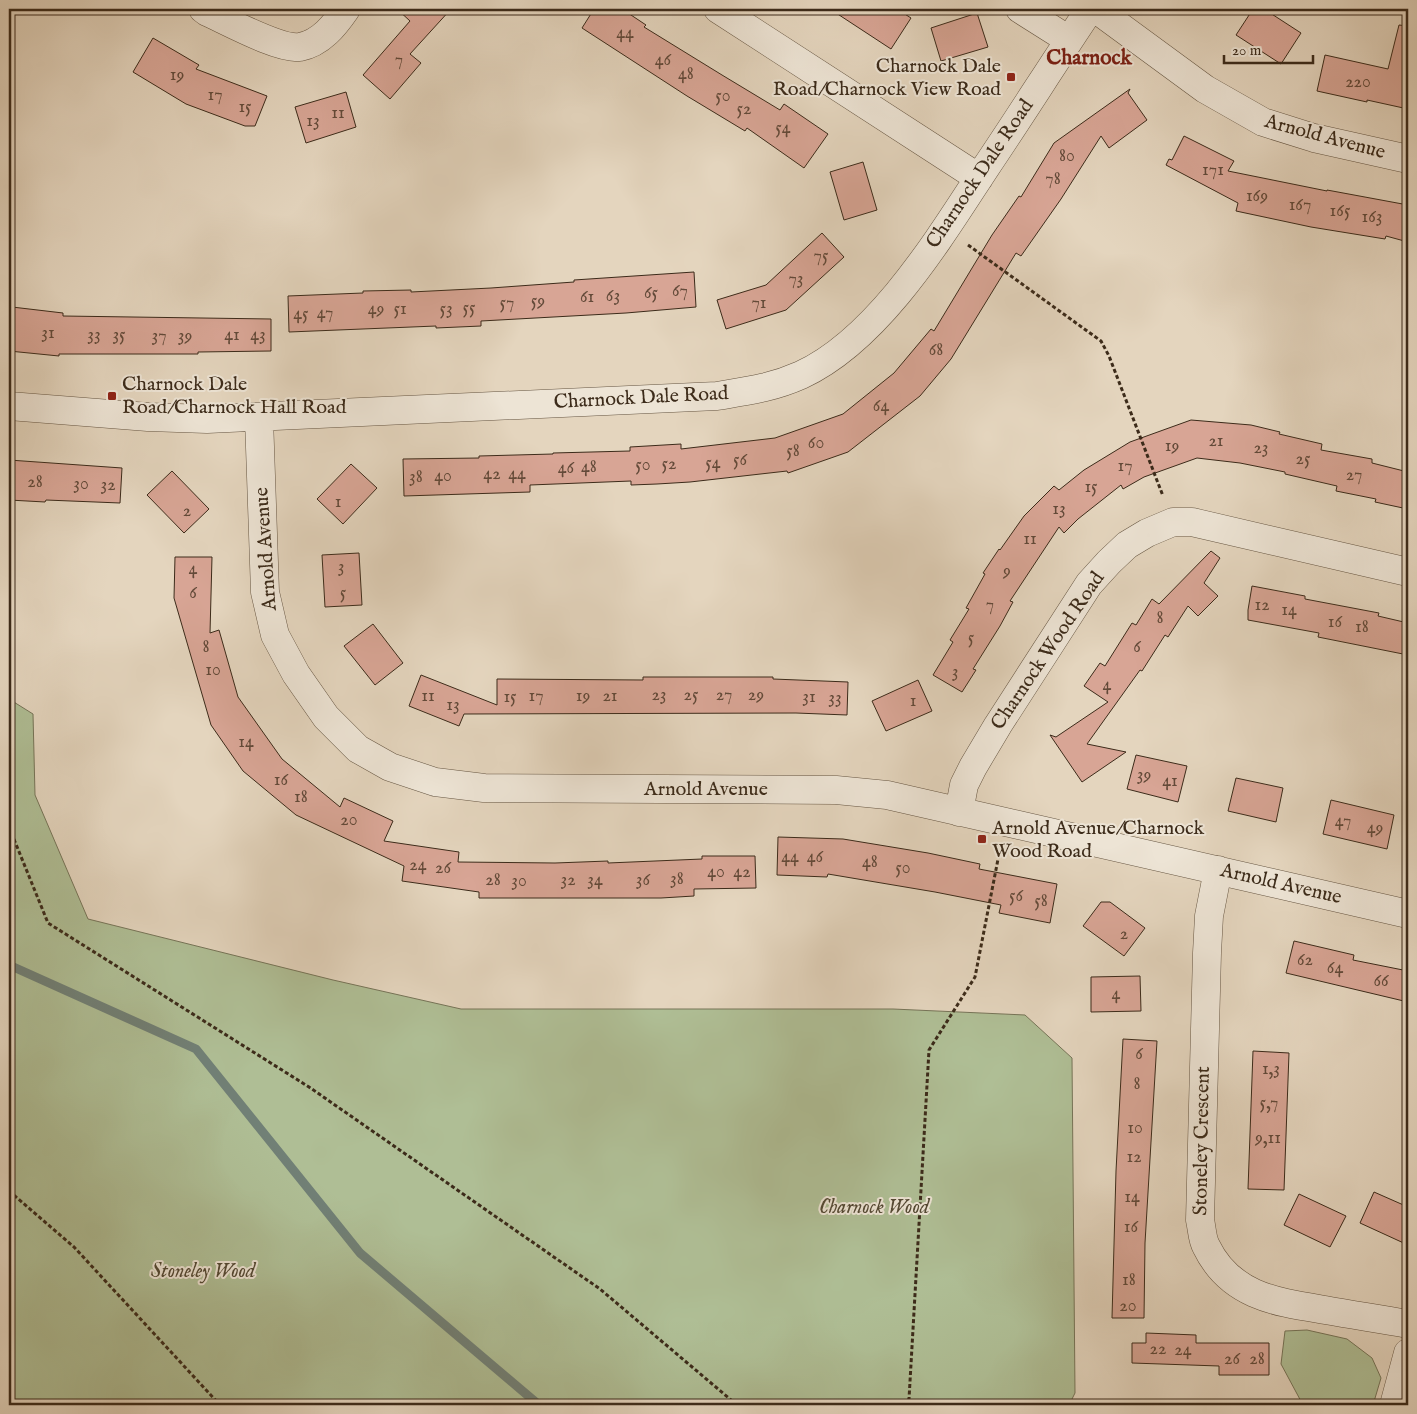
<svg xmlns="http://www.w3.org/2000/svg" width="1417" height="1414" font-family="'IM FELL English',serif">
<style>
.green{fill:#afbe95;stroke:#767458}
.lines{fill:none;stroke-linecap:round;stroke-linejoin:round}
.stream{stroke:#718076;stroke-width:9}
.building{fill:#d8a595;stroke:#3c2b1a}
.minor-casing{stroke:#665643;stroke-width:29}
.path{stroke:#3c2b1a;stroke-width:3;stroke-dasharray:4 2.5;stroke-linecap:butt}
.minor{stroke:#ede4d5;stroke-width:28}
.poi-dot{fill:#8f2418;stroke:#ede4d5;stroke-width:2}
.labels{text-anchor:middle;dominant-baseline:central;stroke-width:4;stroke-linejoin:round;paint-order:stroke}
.number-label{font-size:18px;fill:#634a39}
.poi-label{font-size:20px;fill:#3c2b1a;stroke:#ede4d5;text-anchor:start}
.street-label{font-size:20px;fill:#3c2b1a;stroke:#ede4d5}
.park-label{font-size:20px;font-style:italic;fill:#534833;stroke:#ede4d5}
.neighbourhood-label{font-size:21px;font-weight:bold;fill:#7a1f14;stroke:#ede4d5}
</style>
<rect width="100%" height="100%" fill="#e4d5be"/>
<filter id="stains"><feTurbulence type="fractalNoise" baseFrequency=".004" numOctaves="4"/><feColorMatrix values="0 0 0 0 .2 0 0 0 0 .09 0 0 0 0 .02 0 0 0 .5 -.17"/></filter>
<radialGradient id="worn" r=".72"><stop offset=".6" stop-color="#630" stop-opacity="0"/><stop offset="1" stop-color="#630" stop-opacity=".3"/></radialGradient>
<path class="green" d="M9 699 33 714 35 795 88 919 333 980 461 1009H893L1025 1015 1072 1058 1075 1393 1069 1405H9Z
M1307 1330 1347 1339 1372 1358 1381 1378 1373 1405H1303L1281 1364 1285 1331Z"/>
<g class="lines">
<path class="stream" d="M9 965 196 1049 360 1253 539 1405"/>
</g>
<path class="building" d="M397 9H451L410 54 421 63 390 99 363 75 410 21Z
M594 9H622L646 25 644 27 722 75 780 110 784 104 828 134 804 168 747 128 745 131 687 96 582 28Z
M830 9H897L911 18 891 49Z
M1253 9H1264L1301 33 1281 64 1236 35Z
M977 13 988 47 941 61 931 28Z
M1399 25 1408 26V109L1367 100V102L1317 91 1325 55 1388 69Z
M153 38 199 65 196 69 267 96 255 126H245L186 104 133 72Z
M1130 89 1128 93 1147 120 1109 148 1101 136 1061 199 1021 256 1016 253 951 359 920 396 848 452 788 473 787 471 690 482 657 484 631 485V481L530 485V492L404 496 403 459 479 458V456L553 454V453L630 451V447L681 444V449L775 438 843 414 894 373 931 329 934 331 992 235 1019 196 1021 197 1054 143Z
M346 92 356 127 306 143 295 107Z
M1184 136 1234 161 1228 171 1327 191V190L1408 205V242L1386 236 1385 239 1311 227 1236 211 1238 203 1166 165 1169 159 1172 160Z
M863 162 877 210 844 220 830 172Z
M822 233 844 257 786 310 726 329 717 300 766 285Z
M694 272 696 307 626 313 481 321V326L436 328V326L289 332 288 296 363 293V291L411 290V292L491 288 574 282V280Z
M12 307 63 313V316L271 319V351L198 352V354H59V356L9 351Z
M1191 420 1251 425 1280 432 1279 434 1322 444 1321 450 1372 459V463L1408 472V485L1403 508 1375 502 1376 499 1336 491 1337 486 1285 474V472L1240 463 1197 458 1144 477 1123 489 1121 485 1078 519 1064 533 1059 527 1010 601 1013 602 1000 626 973 669 976 670 962 692 933 675 953 642 950 640 969 609 966 608 985 574 983 573 999 549 1000 550 1024 516 1054 486 1059 490 1084 470 1130 442Z
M9 460 122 468 120 503 46 500 45 502 9 500Z
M351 464 377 488 343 524 317 499Z
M172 471 209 509 184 533 147 495Z
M1211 551 1220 558 1204 583 1218 596 1198 616 1188 606 1168 637 1165 635 1142 671 1140 670 1087 744 1126 752 1082 782 1050 735 1056 737 1108 702 1084 686 1100 663 1105 666 1132 623 1136 625 1152 599 1159 604Z
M359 553 362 605 325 607 322 555Z
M175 557H212L210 633 219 630 238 697 282 759 340 807 344 798 393 821 384 841 459 852 458 862 555 863 608 861V863L702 859V856H755L756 888 694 889V896L661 898H479V892L402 881 404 866 296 815 243 771 211 725 174 598Z
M1252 586 1305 596V599L1379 613 1378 616 1408 623V655L1318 637 1319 633 1248 620V610Z
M373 624 403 663 375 685 344 646Z
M421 675 497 705V679L643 680V677H773V679L848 682 847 715 796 713 464 714 459 726 409 706Z
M918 680 932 711 886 731 872 701Z
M1136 755 1187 766 1178 802 1127 789Z
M1236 778 1283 788 1276 822 1228 811Z
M1331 800 1394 815 1387 849 1323 834Z
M778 837 843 839 928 853 980 864 979 869 1057 884 1050 923 999 913 1001 905 935 892 828 874 827 877 777 875Z
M1101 902H1110L1145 928 1124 956 1083 926Z
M1294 941 1354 955 1353 960 1408 971V1002L1286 973Z
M1140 976 1141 1011 1091 1012V977Z
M1123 1039 1157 1041 1145 1243 1144 1318H1112L1116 1171Z
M1253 1051 1289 1053 1284 1190 1248 1189Z
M1374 1192 1408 1207V1245L1360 1223Z
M1299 1194 1346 1216 1330 1247 1284 1225Z
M1146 1333 1196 1335V1343H1269V1375H1219V1366L1132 1363V1343H1146Z"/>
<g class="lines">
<defs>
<path id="minor" d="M203 9 207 12C227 21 280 50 300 47 321 43 335 25 346 9
M718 9 979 178
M1020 9 1069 40
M1096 9 1205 89 1263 122 1314 138 1408 159
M9 406 148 417 207 419 717 396C747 391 772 388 801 375 879 339 940 237 986 167 1021 115 1055 61 1090 9
M259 418 265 592 275 635 296 674 326 717 358 749 390 767 435 782 484 788 836 790 887 795 1408 914
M959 812 964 785 973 767 998 725 1089 584 1109 562 1127 545 1147 533 1173 522H1192L1408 572
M1218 870 1209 916 1207 953 1200 1220C1202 1228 1202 1239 1206 1246 1230 1296 1276 1302 1325 1310 1353 1315 1380 1319 1408 1324
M1394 1405 1408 1353"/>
</defs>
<use href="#minor" class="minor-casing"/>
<path class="path" d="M968 245 1101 341 1109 356 1163 496
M9 827 48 923 309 1087 600 1289 737 1405
M9 1191 74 1247 220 1405
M903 1405 909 1399 929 1050 975 977 1000 849"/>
<use href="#minor" class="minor"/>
</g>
<g class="poi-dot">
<rect x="1006" y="72" width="10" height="10" rx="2.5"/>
<rect x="107" y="391" width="10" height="10" rx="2.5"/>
<rect x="977" y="834" width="10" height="10" rx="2.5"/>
</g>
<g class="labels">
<g class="number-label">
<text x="625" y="33">44</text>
<text x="399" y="60">7</text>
<text x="663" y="60">46</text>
<text x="686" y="74">48</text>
<text x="177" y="75">19</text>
<text x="1358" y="82">220</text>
<text x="215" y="95">17</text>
<text x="723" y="96">50</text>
<text x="245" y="107">15</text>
<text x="744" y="109">52</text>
<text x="338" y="113">11</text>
<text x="313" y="121">13</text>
<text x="783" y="128">54</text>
<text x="1067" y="156">80</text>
<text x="1213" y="170">171</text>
<text x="1053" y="179">78</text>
<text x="1257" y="196">169</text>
<text x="1300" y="205">167</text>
<text x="1340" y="211">165</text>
<text x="1372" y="217">163</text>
<text x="821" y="256">75</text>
<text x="796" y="279">73</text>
<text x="680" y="291">67</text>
<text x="651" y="293">65</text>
<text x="613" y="296">63</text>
<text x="587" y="297">61</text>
<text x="538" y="301">59</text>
<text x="507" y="303">57</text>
<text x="759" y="303">71</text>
<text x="469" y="308">55</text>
<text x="376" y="309">49</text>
<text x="400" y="309">51</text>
<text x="446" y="309">53</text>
<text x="325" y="313">47</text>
<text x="301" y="314">45</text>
<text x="48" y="333">31</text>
<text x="94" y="335">33</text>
<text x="119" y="335">35</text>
<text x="232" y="335">41</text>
<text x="258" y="335">43</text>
<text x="159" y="336">37</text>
<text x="185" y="336">39</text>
<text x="936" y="350">68</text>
<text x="881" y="406">64</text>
<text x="1216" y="441">21</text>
<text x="816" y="443">60</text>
<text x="1172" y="446">19</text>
<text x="1261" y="448">23</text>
<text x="793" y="451">58</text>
<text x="1303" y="459">25</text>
<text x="740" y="460">56</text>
<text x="713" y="463">54</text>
<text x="669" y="464">52</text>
<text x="643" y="465">50</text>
<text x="1125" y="466">17</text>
<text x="589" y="467">48</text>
<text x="566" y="468">46</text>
<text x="492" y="474">42</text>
<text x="517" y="474">44</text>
<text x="1354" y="475">27</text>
<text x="443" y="476">40</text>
<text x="416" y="477">38</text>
<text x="35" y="482">28</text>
<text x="81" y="484">30</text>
<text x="108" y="485">32</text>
<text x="1091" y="487">15</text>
<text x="338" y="502">1</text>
<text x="1059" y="509">13</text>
<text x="187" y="511">2</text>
<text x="1030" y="539">11</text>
<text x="341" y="567">3</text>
<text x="193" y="569">4</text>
<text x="1007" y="571">9</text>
<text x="193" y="593">6</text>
<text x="343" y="593">5</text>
<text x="990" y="605">7</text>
<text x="1262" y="605">12</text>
<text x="1289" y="610">14</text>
<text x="1160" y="618">8</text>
<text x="1335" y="622">16</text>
<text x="1362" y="627">18</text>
<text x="971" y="638">5</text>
<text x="206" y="647">8</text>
<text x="1137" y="647">6</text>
<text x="213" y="670">10</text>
<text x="955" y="672">3</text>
<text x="1107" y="685">4</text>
<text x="659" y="695">23</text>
<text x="691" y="695">25</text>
<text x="724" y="695">27</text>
<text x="756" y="695">29</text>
<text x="428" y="696">11</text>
<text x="536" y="696">17</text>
<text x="583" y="696">19</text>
<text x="610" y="696">21</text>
<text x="510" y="697">15</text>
<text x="809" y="697">31</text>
<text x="835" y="698">33</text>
<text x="913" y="701">1</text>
<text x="453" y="705">13</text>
<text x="246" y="742">14</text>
<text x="1144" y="775">39</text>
<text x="281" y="780">16</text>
<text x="1170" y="781">41</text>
<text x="301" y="797">18</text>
<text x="349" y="820">20</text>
<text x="1343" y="821">47</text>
<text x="1375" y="828">49</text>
<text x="790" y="857">44</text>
<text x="815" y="857">46</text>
<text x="870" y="862">48</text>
<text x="418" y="865">24</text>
<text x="443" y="868">26</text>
<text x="903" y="868">50</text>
<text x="716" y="872">40</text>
<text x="742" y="872">42</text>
<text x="677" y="879">38</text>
<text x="493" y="880">28</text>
<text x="568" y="880">32</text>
<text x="595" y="880">34</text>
<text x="643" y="880">36</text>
<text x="519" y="881">30</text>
<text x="1016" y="896">56</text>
<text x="1041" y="901">58</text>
<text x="1124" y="934">2</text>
<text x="1305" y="960">62</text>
<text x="1335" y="968">64</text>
<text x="1381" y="981">66</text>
<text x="1116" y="994">4</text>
<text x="1139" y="1054">6</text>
<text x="1271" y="1069">1,3</text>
<text x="1137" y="1084">8</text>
<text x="1269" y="1103">5,7</text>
<text x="1135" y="1128">10</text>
<text x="1268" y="1138">9,11</text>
<text x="1134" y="1157">12</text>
<text x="1132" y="1197">14</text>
<text x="1131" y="1227">16</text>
<text x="1129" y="1280">18</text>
<text x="1128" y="1306">20</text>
<text x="1158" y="1349">22</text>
<text x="1183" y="1350">24</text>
<text x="1232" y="1359">26</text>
<text x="1257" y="1359">28</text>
</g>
<g class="poi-label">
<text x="1001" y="66" text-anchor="end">Charnock Dale<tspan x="1001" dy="23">Road/Charnock View Road</tspan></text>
<text x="122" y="384">Charnock Dale<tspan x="122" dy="23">Road/Charnock Hall Road</tspan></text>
<text x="992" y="828">Arnold Avenue/Charnock<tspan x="992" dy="23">Wood Road</tspan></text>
</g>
<g class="street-label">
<text transform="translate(1325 137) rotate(15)">Arnold Avenue</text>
<text transform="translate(980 174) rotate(-56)">Charnock Dale Road</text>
<text transform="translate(641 398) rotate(-3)">Charnock Dale Road</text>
<text transform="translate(266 549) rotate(-94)">Arnold Avenue</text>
<text transform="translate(1048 651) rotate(-56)">Charnock Wood Road</text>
<text x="706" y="789">Arnold Avenue</text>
<text transform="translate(1281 884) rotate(13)">Arnold Avenue</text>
<text transform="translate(1202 1141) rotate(-89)">Stoneley Crescent</text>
</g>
<g class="park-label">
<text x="874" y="1207">Charnock Wood</text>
<text x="203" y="1271">Stoneley Wood</text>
</g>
<g class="neighbourhood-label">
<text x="1089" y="58">Charnock</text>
</g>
</g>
<rect width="1417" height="1414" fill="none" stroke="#e4d5be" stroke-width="30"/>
<rect x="10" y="10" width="1397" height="1394" fill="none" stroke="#3c2b1a" stroke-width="2.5"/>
<rect x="15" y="15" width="1387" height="1384" fill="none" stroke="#3c2b1a"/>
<path d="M1224 55v8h89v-8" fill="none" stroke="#3c2b1a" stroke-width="2.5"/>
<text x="1232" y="55" font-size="15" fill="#3c2b1a" stroke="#ede4d5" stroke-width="4" paint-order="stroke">20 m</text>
<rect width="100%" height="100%" filter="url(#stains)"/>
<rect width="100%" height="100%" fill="url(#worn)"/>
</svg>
